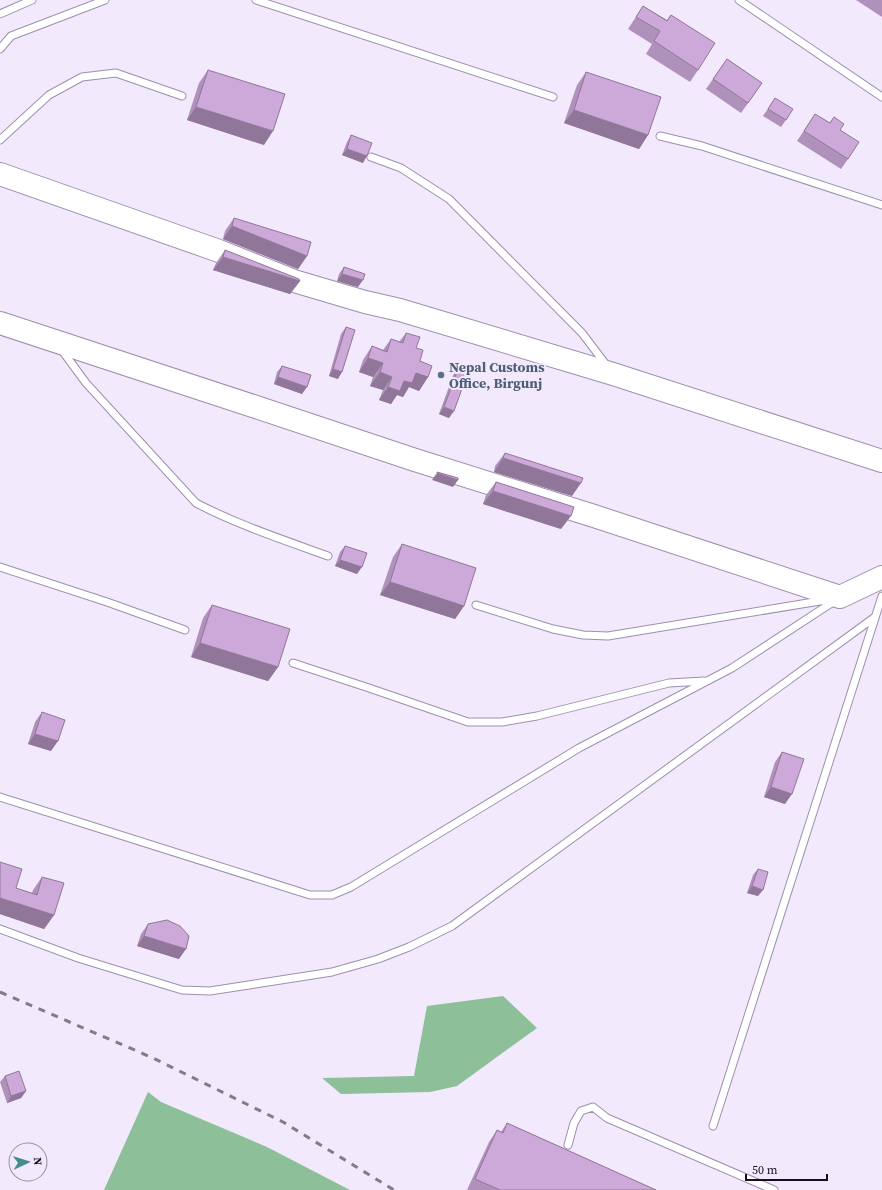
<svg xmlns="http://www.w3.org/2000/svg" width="882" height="1190" font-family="'Source Serif 4',serif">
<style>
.forest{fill:#8dbf98}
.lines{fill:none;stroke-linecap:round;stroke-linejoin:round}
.lane-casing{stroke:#9d8fae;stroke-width:9}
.highway-casing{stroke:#9d8fae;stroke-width:24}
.lane{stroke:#fff;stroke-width:7}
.highway{stroke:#fff;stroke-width:22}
.rail{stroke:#827b8a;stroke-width:3;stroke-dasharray:7 7;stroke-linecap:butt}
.wall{fill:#b091bb}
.shaded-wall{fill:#907698}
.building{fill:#cda9d9;stroke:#907698}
.service-dot{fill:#5c6f8a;stroke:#f2e9fd;stroke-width:1.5}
.labels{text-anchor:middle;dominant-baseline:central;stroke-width:4;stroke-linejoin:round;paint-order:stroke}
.service-label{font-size:14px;font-weight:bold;fill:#4e5e75;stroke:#f2e9fd;text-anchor:start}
</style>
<rect width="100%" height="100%" fill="#f2e9fd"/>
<path class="forest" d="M503 996 537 1028 457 1086 430 1092 341 1094 322 1078 414 1076 427 1006Z
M148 1092 161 1102 267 1147 350 1190H104Z"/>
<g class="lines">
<defs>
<path id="lane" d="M256 0 553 97
M739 0 882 97
M0 14 32 0
M0 49 11 36 105 0
M660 136 702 146 882 205
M0 140 49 95 82 77 116 73 182 96
M371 157 401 168 449 199 582 333 607 366
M61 349 86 383 196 503C238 525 284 540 328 556
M0 567 107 602 185 630
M476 605 553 629 583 635 608 636 826 600
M293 663 369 688 468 722H502L537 716 669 683 704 681
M0 797 310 895H332L351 887 579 748 732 668 836 600
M0 929 78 958 159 983 182 990 210 991 332 972 378 959 409 947 452 926 875 617
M713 1126 882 596
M568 1145 574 1123 581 1111 593 1107 607 1118 774 1190"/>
<path id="highway" d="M0 174 219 251 294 281 365 302 400 310 613 374 882 461
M0 323 253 406 415 460 594 516 840 597 882 577"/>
</defs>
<use href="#lane" class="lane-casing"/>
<use href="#highway" class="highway-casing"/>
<use href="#lane" class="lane"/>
<use href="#highway" class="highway"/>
<path class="rail" d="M0 992 153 1058 283 1122 394 1190"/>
</g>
<path class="wall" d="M856 0H882V17Z
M643 6 667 20 671 15 698 70 690 82 646 54 652 44 628 29Z
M727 59 762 83 741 113 706 89Z
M208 70 264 145 187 120 199 83Z
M586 72 648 135 639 149 564 123 577 85Z
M775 98 786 120 781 127 763 116Z
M815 114 830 123 834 117 840 130 848 159 841 169 797 141Z
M351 135 363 163 342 155 347 142Z
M234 218 307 256 298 269 223 239 225 231Z
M225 250 300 281 290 294 213 270 216 263Z
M344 267 358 287 337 281 339 274Z
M346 327 338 379 329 376 341 334Z
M406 333 416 348 420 361 428 377 419 391 409 387 403 397 397 395 391 404 379 400 383 390 370 386 373 377 359 372 363 360 372 346 383 350 391 339 399 342Z
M282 366 302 394 274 384 277 372Z
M459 366 449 418 439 414 454 373Z
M505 453 572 496 494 472 495 466Z
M496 482 561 529 483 504 486 495Z
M402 544 464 606 455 619 380 595 393 557Z
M345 546 357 574 335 566 340 552Z
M212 605 278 667 268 681 191 657 203 618Z
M42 712 51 751 28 744 35 722Z
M782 752 785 804 764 797 775 762Z
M758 869V896L747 893 753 875Z
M42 877 54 915 44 929 0 914 16 888 32 893 33 890Z
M148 924 179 959 137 946 141 934Z
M5 1076 26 1091 21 1098 7 1103 0 1082Z
M507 1123 656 1190H467L489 1142 497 1130 501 1132Z"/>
<path class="shaded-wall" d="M196 107 273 131 264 145 187 120Z
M574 110 648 135 639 149 564 123Z
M347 149 367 156 363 163 342 155Z
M232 226 307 256 298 269 223 239Z
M223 257 300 281 290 294 213 270Z
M342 274 363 280 358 287 337 281Z
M368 358 383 363 373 377 359 372Z
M333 369 342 372 338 379 329 376Z
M380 372 392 377 383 390 370 386Z
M416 373 428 377 419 391 409 387 403 397 397 395 391 404 379 400 388 387 404 381Z
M278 377 307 387 302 394 274 384Z
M444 407 454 411 449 418 439 414Z
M503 458 581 483 572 496 494 472Z
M437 473 458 480 453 487 432 480Z
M493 491 571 516 561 529 483 504Z
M340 560 362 567 357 574 335 566Z
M390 582 464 606 455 619 380 595Z
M200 643 278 667 268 681 191 657Z
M35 734 58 741 51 751 28 744Z
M771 787 792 794 785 804 764 797Z
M752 886 763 890 758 896 747 893Z
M0 898 54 915 44 929 0 914Z
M144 936 186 949 179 959 137 946Z
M26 1091 21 1098 7 1103 11 1096Z"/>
<path class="building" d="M643 6 667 21 671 15 715 43 698 70 654 41 660 31 636 17Z
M727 59 762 83 748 103 713 79Z
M208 70 285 94 273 131 196 107Z
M586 72 661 97 648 135 574 110Z
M775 98 793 109 786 120 768 109Z
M815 114 830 123 834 117 844 124 840 130 859 142 848 159 804 131Z
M351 135 372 143 367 156 347 149Z
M234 218 311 242 307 256 232 226Z
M225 250 299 279 300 281 223 257Z
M344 267 365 274 363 280 342 274Z
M346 327 355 330 342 372 333 369Z
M406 333 420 337 416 348 423 350 420 361 432 366 428 377 416 373 412 383 404 381 400 391 388 387 392 377 380 372 383 363 368 358 372 346 387 352 391 339 403 343Z
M282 366 311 375 307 387 278 377Z
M459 366 469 369 454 411 444 407Z
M505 453 583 478 581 483 503 458Z
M437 472 458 478V480L437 473Z
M496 482 574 507 571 516 493 491Z
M402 544 476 568 464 606 390 582Z
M345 546 367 553 362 567 340 560Z
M212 605 290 629 278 667 200 643Z
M42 712 65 720 58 741 35 734Z
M782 752 804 759 792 794 771 787Z
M0 862 22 869 16 888 37 895 42 877 64 883 54 915 0 898Z
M758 869 768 872 763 890 752 886Z
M167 920 180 926 189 936 186 949 144 936 148 924Z
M19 1071 26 1091 11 1096 5 1076Z
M507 1123 656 1190H500L475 1179 497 1130 503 1133Z"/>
<circle class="service-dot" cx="441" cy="375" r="4"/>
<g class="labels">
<g class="service-label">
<text x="449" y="367">Nepal Customs<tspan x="449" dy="16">Office, Birgunj</tspan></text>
</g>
</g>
<g transform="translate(28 1162) rotate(86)"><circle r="19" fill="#f2e9fd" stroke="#9992a2"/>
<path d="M0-3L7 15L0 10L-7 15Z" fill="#448c8c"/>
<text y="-6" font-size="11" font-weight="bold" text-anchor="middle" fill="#140f1a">N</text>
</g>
<path d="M746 1174v6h81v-6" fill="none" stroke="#140f1a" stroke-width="2"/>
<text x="752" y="1174" font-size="12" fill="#140f1a" stroke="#f2e9fd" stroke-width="3" paint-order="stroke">50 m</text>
</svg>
